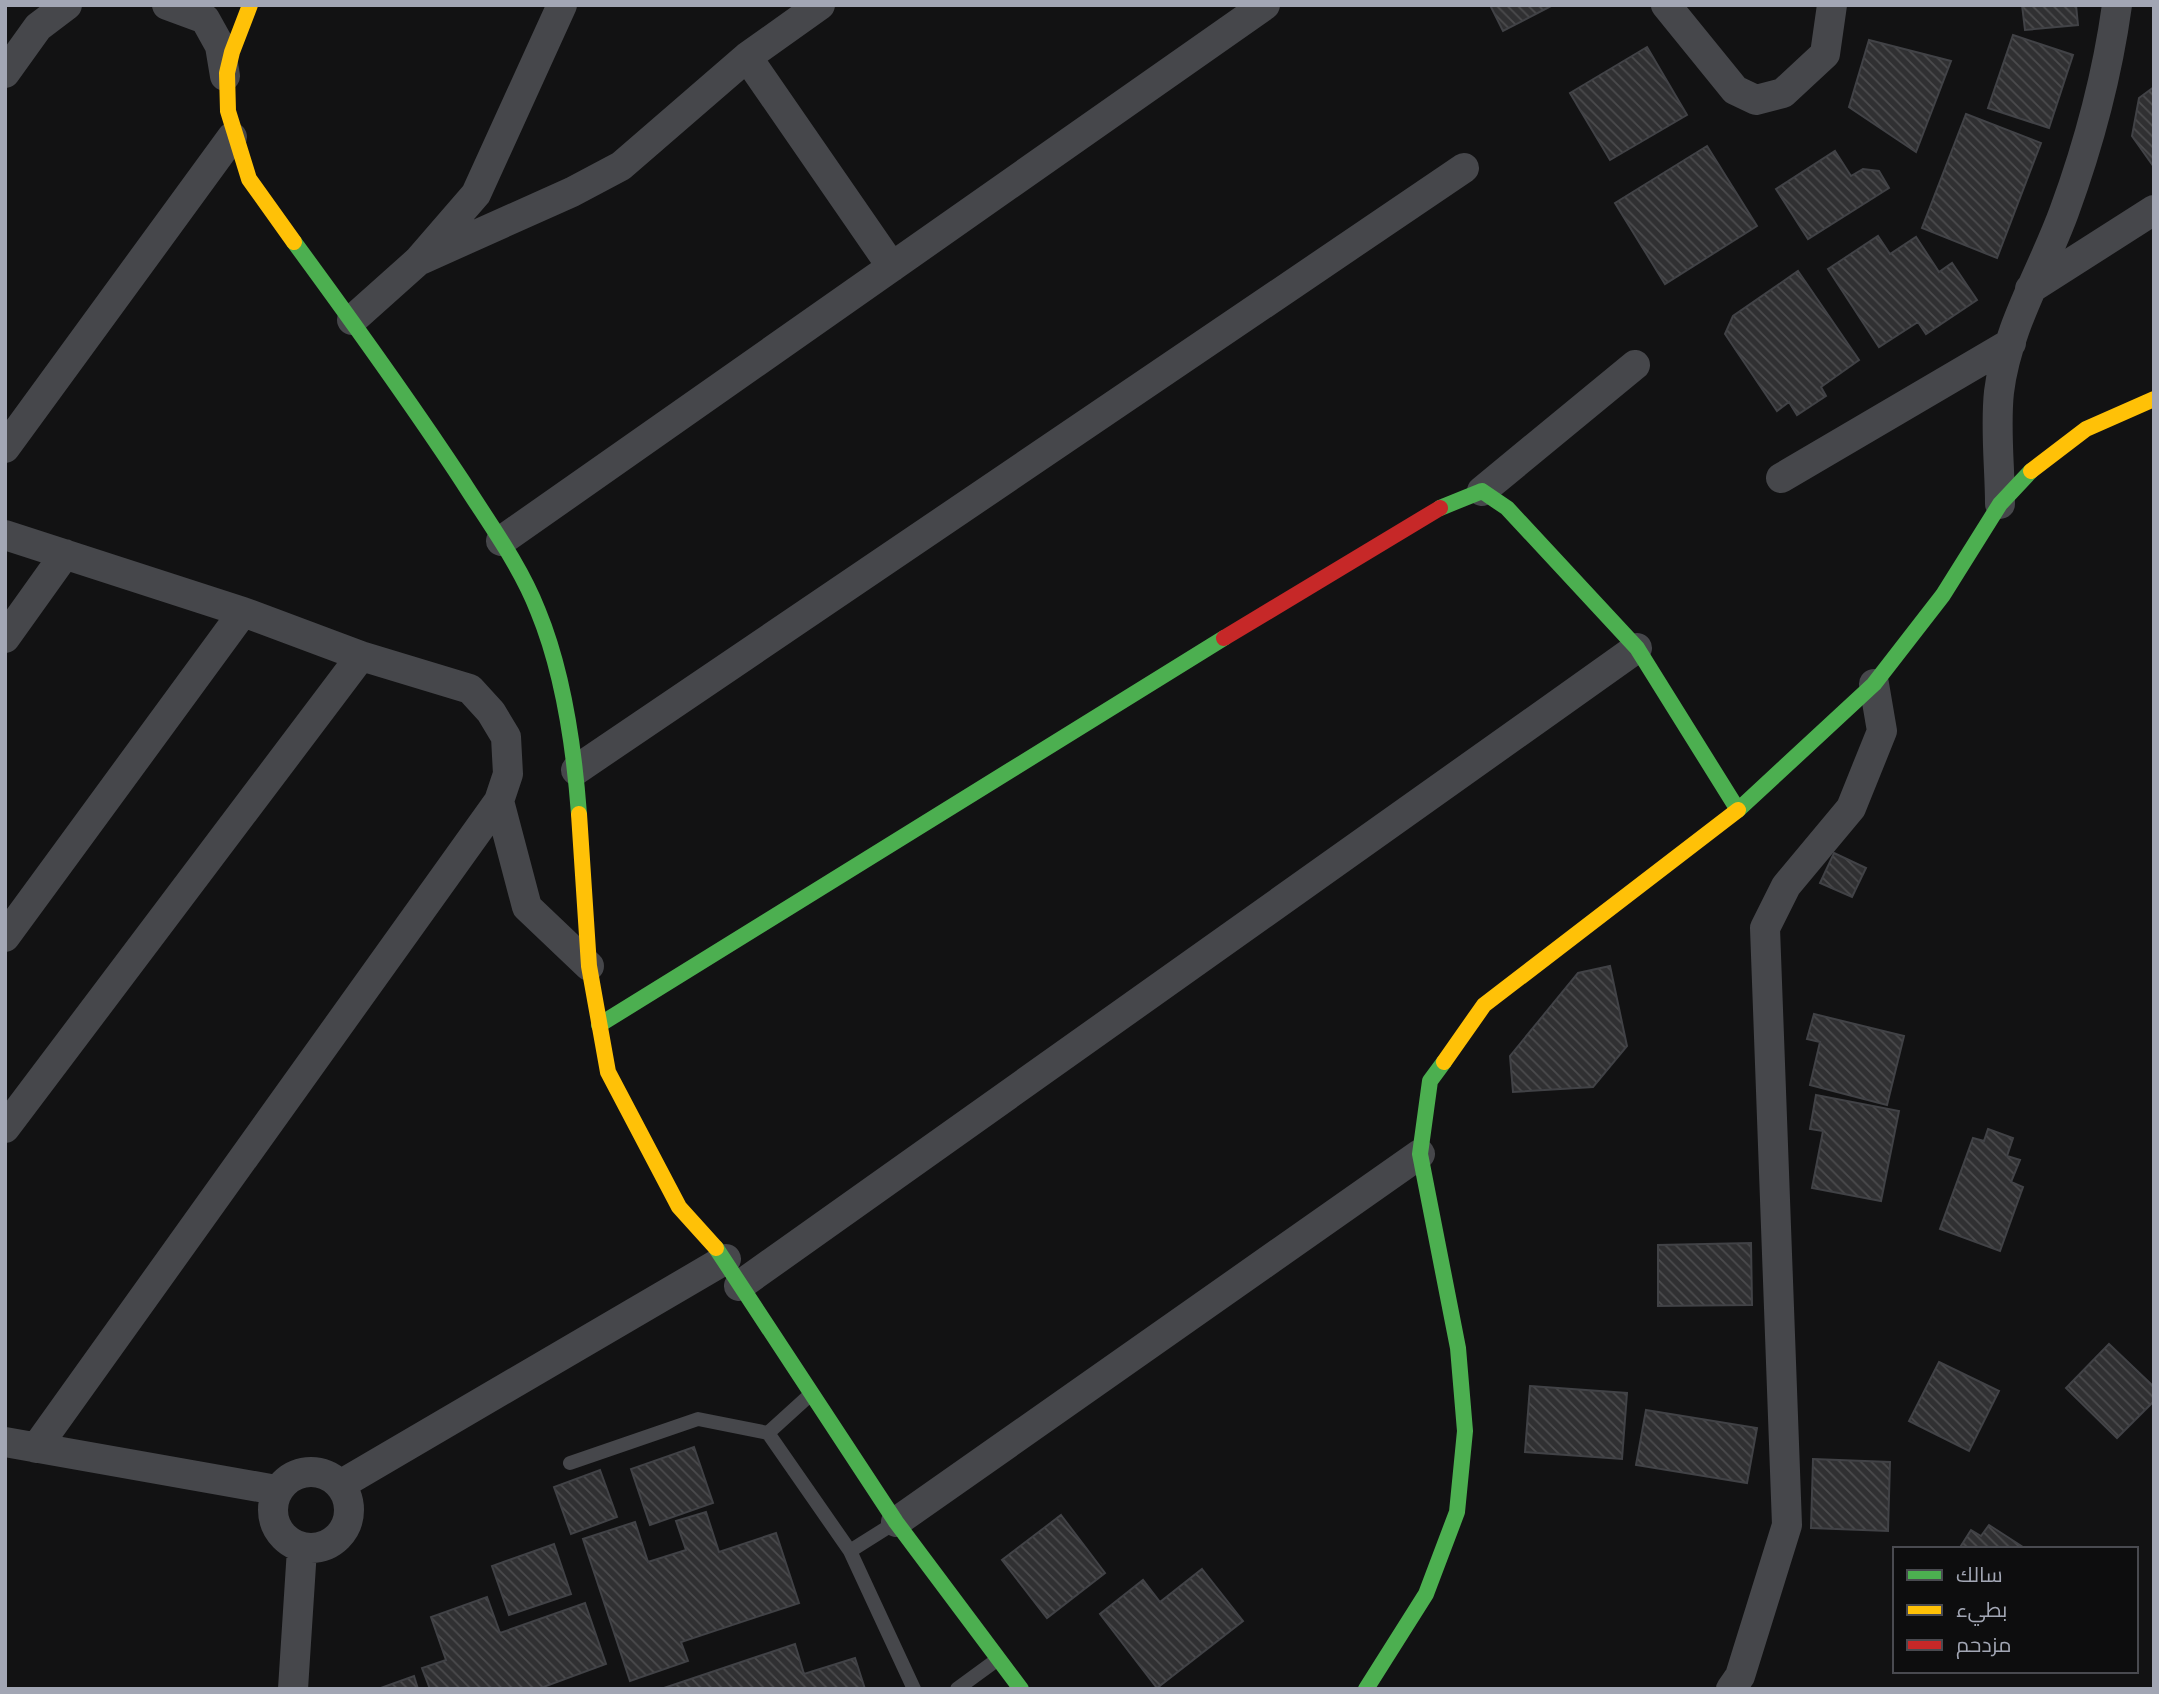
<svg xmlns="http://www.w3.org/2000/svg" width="2159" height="1694" font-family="'Work Sans',Cairo,sans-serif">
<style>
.building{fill:url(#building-back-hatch);stroke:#414246;stroke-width:2}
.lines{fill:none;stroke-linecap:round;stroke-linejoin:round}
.lane{stroke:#46474b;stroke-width:14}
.street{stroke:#46474b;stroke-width:30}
.fast{stroke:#4caf50;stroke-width:16}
.slow{stroke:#ffc107;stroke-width:16}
.jam{stroke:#c62828;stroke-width:16}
</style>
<defs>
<pattern id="building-back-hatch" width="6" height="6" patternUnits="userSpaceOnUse" patternTransform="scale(1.75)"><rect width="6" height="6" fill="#303032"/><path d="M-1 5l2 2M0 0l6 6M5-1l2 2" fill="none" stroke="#4b4b4d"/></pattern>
</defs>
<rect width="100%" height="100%" fill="#121213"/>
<path class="building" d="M1490 5H1553L1503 31Z
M2022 5H2076L2078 25 2025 30Z
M2013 35 2073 55 2049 128 1988 108Z
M1869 40 1951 61 1916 152 1849 107Z
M1647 47 1687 115 1610 160 1570 93Z
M2154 87V167L2132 136 2139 98Z
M1966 114 2041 143 1997 258 1922 228Z
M1707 146 1757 226 1665 284 1615 203Z
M1835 151 1851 176 1863 169 1879 171 1889 188 1808 239 1776 189Z
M1878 236 1890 254 1916 237 1939 272 1952 263 1977 300 1926 334 1918 322 1879 347 1828 269Z
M1798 271 1859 360 1821 387 1826 396 1797 415 1789 402 1777 411 1725 334 1733 316Z
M1834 853 1866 868 1852 897 1820 883Z
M1610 966 1627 1046 1593 1087 1513 1092 1510 1056 1578 973Z
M1814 1014 1904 1036 1887 1105 1810 1085 1820 1042 1807 1039Z
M1816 1095 1899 1111 1881 1201 1812 1188 1823 1131 1810 1129Z
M1988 1129 2013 1138 2007 1156 2020 1160 2011 1182 2023 1187 2000 1251 1940 1229 1973 1138 1984 1141Z
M1751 1243 1752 1305 1658 1306V1245Z
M2109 1344 2154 1387V1401L2117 1438 2066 1388Z
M1939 1362 1999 1391 1969 1451 1909 1421Z
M1530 1386 1627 1393 1622 1459 1525 1452Z
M1646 1410 1757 1428 1747 1483 1636 1465Z
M694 1447 713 1503 650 1525 631 1469Z
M1813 1459 1890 1462 1888 1531 1811 1528Z
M600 1470 617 1517 571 1534 554 1487Z
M706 1512 719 1552 776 1533 799 1603 681 1642 688 1661 630 1681 583 1539 635 1522 648 1562 686 1550 676 1521Z
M1061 1515 1105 1573 1047 1618 1002 1560Z
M1989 1525 2023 1547 2022 1549H1959L1971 1530 1981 1536Z
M554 1544 571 1594 509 1615 492 1566Z
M1202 1569 1243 1621 1157 1688 1100 1614 1143 1580 1160 1602Z
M487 1597 500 1633 585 1603 606 1664 538 1689H430L422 1668 446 1660 431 1617Z
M795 1644 804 1674 855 1658 865 1689H661Z
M414 1676 418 1689H378Z"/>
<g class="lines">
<path class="lane" d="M768 1433 811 1394
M570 1463 698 1419 768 1433 850 1551 914 1689
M850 1551 896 1522
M957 1689 998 1659"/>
<path class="street" d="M167 5 205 19 220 46 225 76
M1666 5 1735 90 1756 100 1783 93 1825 54 1832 5
M747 57 892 267
M5 73 38 27 67 5
M418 261 572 192 621 166 747 57 820 5
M2030 289 2154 210
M352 320 418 261 476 194 562 5
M5 448 232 137
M1781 478 2011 343
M1482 491 1635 365
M2000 504C2000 468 1995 428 1999 392 2007 327 2042 272 2064 212 2089 144 2107 77 2117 5
M5 535 243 612 361 656 470 689 491 712 506 737 508 774 499 801 36 1448
M501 541 1265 5
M5 638 65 554
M576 770 1464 168
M499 801 527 907 589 966
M5 937 243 612
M5 1128 361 656
M739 1286 1637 648
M5 1442 276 1490
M273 1510a38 38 0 1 1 76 0a38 38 0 1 1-76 0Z
M340 1485 726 1259
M896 1522 1420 1154
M293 1689 302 1549
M1731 1689 1740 1676 1787 1525 1765 928 1786 886 1851 808 1882 731 1874 684"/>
<path class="fast" d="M294 242C352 321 409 400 463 482 489 523 520 565 538 611 564 674 574 747 579 814
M1440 508 1482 491 1507 508 1637 648 1738 810
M1738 810 1874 684 1943 595 2000 504 2031 471
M599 1025 1224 638
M716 1248 896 1522 1021 1689
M1366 1689 1426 1594 1457 1512 1465 1431 1458 1348 1420 1154 1430 1081 1444 1062"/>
<path class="slow" d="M250 5 232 52 227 73 228 111 249 179 294 242
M2031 471 2086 429 2154 399
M579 814 589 966 608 1072 679 1207 716 1248
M1444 1062 1484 1005 1738 810"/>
<path class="jam" d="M1224 638 1440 508"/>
</g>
<rect width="2159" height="1694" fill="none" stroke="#a2a6b4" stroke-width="14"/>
<rect x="1893" y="1547" width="245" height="126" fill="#0d0d0e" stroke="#494a50" stroke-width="2"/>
<rect x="1907" y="1570" width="35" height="10" fill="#4caf50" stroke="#494a50" stroke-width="2"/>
<text x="1956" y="1582" font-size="21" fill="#a2a6b4">سالك</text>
<rect x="1907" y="1605" width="35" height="10" fill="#ffc107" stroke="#494a50" stroke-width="2"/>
<text x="1956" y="1617" font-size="21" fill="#a2a6b4">بطيء</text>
<rect x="1907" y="1640" width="35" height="10" fill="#c62828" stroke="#494a50" stroke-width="2"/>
<text x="1956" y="1652" font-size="21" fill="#a2a6b4">مزدحم</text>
</svg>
